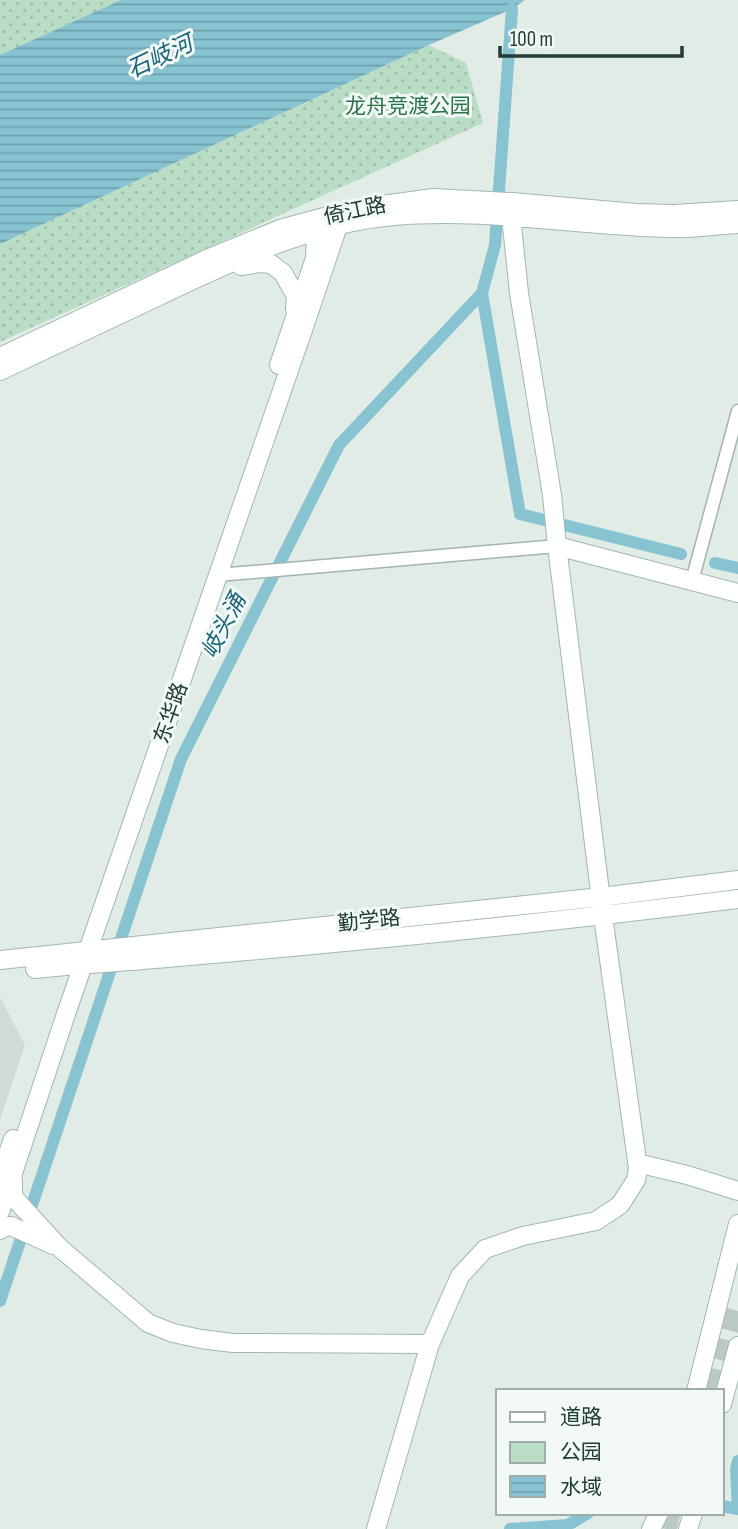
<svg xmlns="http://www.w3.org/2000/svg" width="738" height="1529" font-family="'Sofia Sans Condensed','Noto Sans SC',sans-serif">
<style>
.built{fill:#cfdcd6}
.green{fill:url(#green-dots)}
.water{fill:url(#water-rules)}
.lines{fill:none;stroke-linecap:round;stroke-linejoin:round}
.canal{stroke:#88c3d2;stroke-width:12}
.primary-tunnel{stroke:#bbc9c4;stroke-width:21;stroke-dasharray:21 10;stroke-linecap:butt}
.street-casing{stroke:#a4b4ae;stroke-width:15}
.secondary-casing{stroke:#9fb8b0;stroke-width:20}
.street{stroke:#fff;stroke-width:12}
.secondary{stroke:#fff;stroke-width:18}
.labels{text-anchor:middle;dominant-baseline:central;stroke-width:6;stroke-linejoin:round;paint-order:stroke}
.park-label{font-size:21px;fill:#2b744a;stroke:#f1f8f5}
.street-label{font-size:21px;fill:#213d36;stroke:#f1f8f5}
.water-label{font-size:23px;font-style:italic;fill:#1a6579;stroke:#f1f8f5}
</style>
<defs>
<pattern id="green-dots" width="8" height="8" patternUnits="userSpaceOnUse" patternTransform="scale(1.75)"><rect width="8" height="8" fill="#b9ddc5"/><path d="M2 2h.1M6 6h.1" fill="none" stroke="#9fbfaa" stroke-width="1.8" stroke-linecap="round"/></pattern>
<pattern id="water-rules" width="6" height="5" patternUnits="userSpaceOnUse" patternTransform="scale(1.75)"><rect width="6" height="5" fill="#88c3d2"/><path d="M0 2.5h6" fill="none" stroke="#6fa0ab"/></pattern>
</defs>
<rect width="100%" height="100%" fill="#e1ece7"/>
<path class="built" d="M0 997 25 1045 0 1120Z"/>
<path class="green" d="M0 0H121L0 55Z
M429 45 466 63 483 123 0 342V244Z"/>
<path class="water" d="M121 0H525L512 9 429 45 0 244V55Z"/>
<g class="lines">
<path class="canal" d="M482 293 520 514 681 554
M715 563 738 568
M0 1301 181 759 339 445 482 293 495 245 512 9
M738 1461 736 1469 738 1509
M722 1506 737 1509
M510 1529 568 1525 588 1513"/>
<path class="primary-tunnel" d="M716 1391 738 1307
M666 1529 670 1513"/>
<defs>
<path id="street" d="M218 575 557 546
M692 581 738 411"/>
<path id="secondary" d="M512 206 511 216 519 293 552 495 557 546
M241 266 260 263 271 264 283 273 296 296 295 309
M0 357 209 258 280 229 354 209 433 198 512 202 636 213 674 214 738 210
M279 365 315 258 316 231 314 220
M0 371C53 346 106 321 159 296 233 261 311 223 394 216 486 208 577 226 669 228 692 229 715 225 738 224
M0 960 601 897 738 880
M35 969C79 964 123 962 167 958 358 942 548 923 738 899
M637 1163 687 1175 738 1191
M0 1176 13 1139
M13 1180V1194L16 1200 60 1248 148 1323 173 1333 201 1339 233 1343 430 1344
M0 1212 67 1011 305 324 338 226V214
M0 1230 4 1227 11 1226 53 1245
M696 1391 738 1224
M722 1404 738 1346
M376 1529 430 1344 460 1276 485 1249 523 1236 596 1221 620 1205 636 1180 638 1168 603 916 557 546 738 593
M651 1529 659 1513
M688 1529 693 1513"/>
</defs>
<use href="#street" class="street-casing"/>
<use href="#secondary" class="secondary-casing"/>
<use href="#street" class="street"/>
<use href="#secondary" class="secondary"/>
</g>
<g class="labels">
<g class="park-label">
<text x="408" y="106">龙舟竞渡公园</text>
</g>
<g class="street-label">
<text transform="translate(355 211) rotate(-12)">倚江路</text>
<text transform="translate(171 713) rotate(-71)">东华路</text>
<text transform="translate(369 921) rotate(-6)">勤学路</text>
</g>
<g class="water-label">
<text transform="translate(160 57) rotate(-25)">石岐河</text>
<text transform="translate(224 626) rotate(-63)">岐头涌</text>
</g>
</g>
<rect x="496" y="1389" width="228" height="126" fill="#f1f8f5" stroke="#9eada9" stroke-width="2"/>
<rect x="510" y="1412" width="35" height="10" fill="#ffffff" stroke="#9eada9" stroke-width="2"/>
<text x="560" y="1424" font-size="21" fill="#213d36">道路</text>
<rect x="510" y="1442" width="35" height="21" fill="#b9ddc5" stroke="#9eada9" stroke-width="2"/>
<text x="560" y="1459" font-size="21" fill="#213d36">公园</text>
<rect x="510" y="1476" width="35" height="21" fill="url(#water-rules)" stroke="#9eada9" stroke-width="2"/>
<text x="560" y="1494" font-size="21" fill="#213d36">水域</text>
<path d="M500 46v10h182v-10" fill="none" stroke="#213d36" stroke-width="3.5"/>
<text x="510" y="46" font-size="21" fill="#213d36" stroke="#f1f8f5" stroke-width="5" paint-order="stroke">100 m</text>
</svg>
